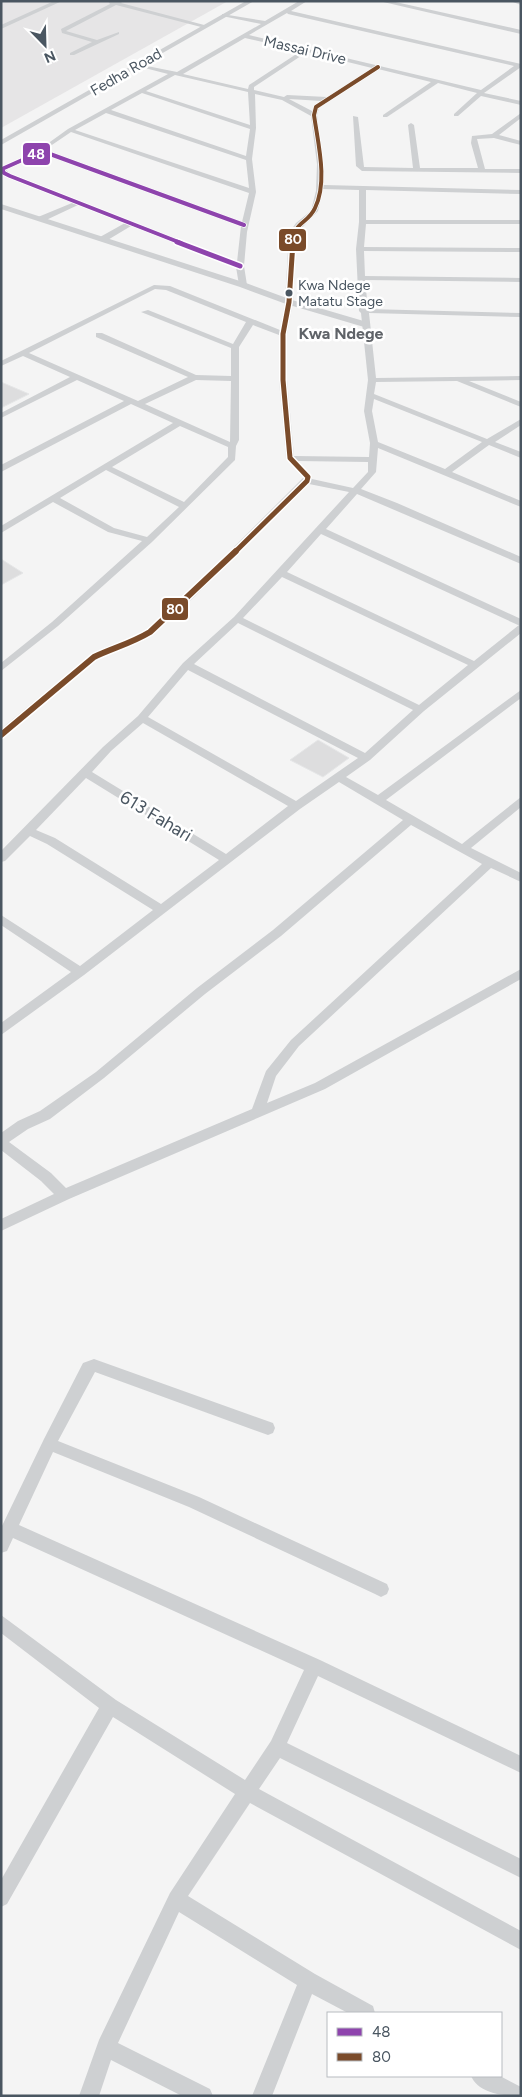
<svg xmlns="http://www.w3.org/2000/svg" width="522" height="2097" font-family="Figtree,sans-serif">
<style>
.education{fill:#e6e5e6}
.building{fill:#ddddde;stroke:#e5e6e7}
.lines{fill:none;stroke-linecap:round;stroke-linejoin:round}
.minor{fill:#ced0d2;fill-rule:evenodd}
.tertiary{fill:#ced0d2;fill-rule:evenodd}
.bus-1-far1-casing{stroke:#fff;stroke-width:5.5}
.bus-1-casing{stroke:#fff;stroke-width:8}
.bus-2-far2-casing{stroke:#fff;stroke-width:5.5}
.bus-2-far1-casing{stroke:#fff;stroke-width:8}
.bus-2-casing{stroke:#fff;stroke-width:9}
.bus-1-far1{stroke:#8e44ad;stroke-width:4}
.bus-1{stroke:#8e44ad;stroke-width:5}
.bus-2-far2{stroke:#7a4b2a;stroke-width:4}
.bus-2-far1{stroke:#7a4b2a;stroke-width:5}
.bus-2{stroke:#7a4b2a;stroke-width:6}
.bus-dot{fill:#4a5661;stroke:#fff;stroke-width:2}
.labels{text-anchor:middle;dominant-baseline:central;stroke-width:5;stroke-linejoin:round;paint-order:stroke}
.far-bus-label{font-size:14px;fill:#4a5661;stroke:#fff;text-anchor:start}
.far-street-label{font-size:15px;fill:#4a5661;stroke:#fff}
.far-neighbourhood-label{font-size:16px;font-weight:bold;fill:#5f6368;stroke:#fff}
.street-label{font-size:18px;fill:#4a5661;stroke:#fff}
.line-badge{stroke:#fff;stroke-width:2}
.badge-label{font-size:14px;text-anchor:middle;font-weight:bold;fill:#fff}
</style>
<rect width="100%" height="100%" fill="#f4f4f4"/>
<path class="education" d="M1 1H228L1 128Z"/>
<path class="building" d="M1 382 29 394 1 408Z
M1 559 23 573 1 585Z
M318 740 349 758 323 777 290 760Z"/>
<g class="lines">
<path class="minor" d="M54 1H62L1 29V25Z
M108 1H123L121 3 208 26 205 28 116 5 66 31 97 40 119 32V34L74 55H70V53L92 42 62 33 61 29 110 4Z
M299 1H307L291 11 521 64V67L484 93 521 101V105L481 96 458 116H454V114L477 93 438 83 387 117H383V115L431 82 378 69 319 108 317 115 323 164 324 185 521 190V194L366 190V220H521V224H366L364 247 521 248V252L364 251 365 276 521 278V282L365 280 368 309 521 313V317L369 313 376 378 521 376V380L469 381 521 402V407L457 381 376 382 374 394 487 439 521 419V425L495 442 521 452V458L489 445 452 472 521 501V507L378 448 376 472 361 489 397 503 521 557V564L357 494 326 529 521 619V633L424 711 370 760 346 777 378 795 521 690V698L386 800 462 844 521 797V807L471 848 521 873V882L491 868 299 1046 276 1076 267 1103 315 1083 521 969V979L325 1089 69 1199 1 1231V1219L54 1194 41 1181 1 1150V1133L18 1121 40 1111 96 1072 197 988 273 930 403 820 339 782 300 809 84 975 1 1035V1023L71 972 1 925V915L80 966 153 910 47 844 30 836 5 861 1 862V851L103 747 138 716 183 663 234 617 349 492 309 484 193 598 153 634 138 643 115 650 98 659 1 738V729L90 655 109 646 132 639 147 630 187 594 304 477 286 458 279 380V335L253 325 239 347V440L236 446 235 460 152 542 58 626 1 671V663L52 622 142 541 108 532 53 502 1 533V526L173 423 131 404 1 472V465L124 401 77 380 1 418V413L70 377 23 356 1 366V361L154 285 170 286 280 330 285 302 289 233 296 223 311 211 316 191 317 164 311 116 282 100 255 94 256 128 252 159 256 192 247 232 244 266 247 285 243 287 239 285 236 267 131 226 106 241H100V237L125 223 78 205 44 221H38V217L72 203 2 174 1 167 36 152 68 129 168 74 137 66V64L177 72 261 24 222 16V14L265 21ZM287 13 288 14 514 66 481 90 249 35ZM245 38 301 51 249 85 248 89 183 74ZM307 52 372 68 327 97 287 95 284 97 254 90V87ZM175 75 248 92 250 125 146 91ZM142 93 250 129 246 156 111 110ZM289 99 322 101 314 106 312 111ZM106 113 246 160 249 188 75 130ZM71 132 249 193 242 222 52 153 43 151ZM39 155 49 156 241 226 237 262 12 175 6 170ZM323 189 359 190V222L356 249 359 311 361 313 368 380 364 411 370 443 369 457 294 456 287 380V334L293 302 297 233 318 211ZM155 289 166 290 246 322 233 344 148 310 141 312 231 348V376L196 375 102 333H96V337L188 377 138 401 29 353ZM196 380 231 381 230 442 145 404ZM374 399 482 442 445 469 378 442 372 411ZM180 426 228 447V457L184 502 112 467ZM297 461 368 462V472L353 488 312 479 311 475ZM106 470 179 507 147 537 114 528 60 498ZM321 534 518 625H519L474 661 287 572ZM282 577 468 665 419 705 243 618ZM238 623 413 710 365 753 194 664ZM188 670 358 758 296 801 148 717ZM143 723 288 806 226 854 92 772 111 751ZM86 778 219 860 161 904 55 838 36 830ZM411 825 482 864 291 1040 266 1071 252 1109 66 1188 51 1173 9 1142 28 1129 50 1119 104 1078 205 994 281 936Z
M379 1H391L521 30V34Z
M512 1H521V5L513 2Z
M521 113V118L499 135 521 141V145L494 138 477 139 485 169H521V173L362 171 356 166 353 116 358 117 364 167 413 168 408 125 411 123 414 125 420 168H478L471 143 472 136 492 134Z
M94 1359 273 1423 275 1428 273 1433 268 1435 95 1372 58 1441 199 1497 387 1584 389 1589 387 1594 381 1597 375 1594 189 1507 53 1452 19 1525 320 1660 521 1756V1773L318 1676 287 1743 521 1859V1878L280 1758 259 1789 521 1931V1950L250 1803 188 1896 315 1974 373 2006 375 2013H348L312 1994 272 2096H252L297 1985 179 1912 118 2043 210 2089 213 2096H182L111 2060 99 2096H79L99 2040 170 1893 235 1794 113 1717 7 1904 1 1907V1880L99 1708 1 1633V1615L116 1700 245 1780 271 1741 304 1670 13 1538 7 1551 1 1553V1528L44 1439 83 1363Z
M471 2076H500L521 2087V2096C504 2096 479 2094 471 2076Z"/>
<path class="tertiary" d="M246 1H254L1 145V140Z
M1 204 246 283 292 300 367 322 369 324 364 327 286 304 240 287 1 209Z"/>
<defs>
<path id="bus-1-far1" d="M181 243 10 176 4 173 2 169 38 153 50 154 244 225"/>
<path id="bus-1" d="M177 242 240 266"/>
<path id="bus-2-far2" d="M292 243C294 221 308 224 315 208 328 181 318 144 314 115L316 107 378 67"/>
<path id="bus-2-far1" d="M235 552 307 481 308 477 290 458 283 380V334L289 302 293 242"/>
<path id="bus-2" d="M1 735 94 657C113 648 132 643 150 632L236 551"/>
</defs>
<use href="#bus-1-far1" class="bus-1-far1-casing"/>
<use href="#bus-1" class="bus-1-casing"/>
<use href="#bus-2-far2" class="bus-2-far2-casing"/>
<use href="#bus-2-far1" class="bus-2-far1-casing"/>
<use href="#bus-2" class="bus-2-casing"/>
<use href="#bus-1-far1" class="bus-1-far1"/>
<use href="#bus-1" class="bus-1"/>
<use href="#bus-2-far2" class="bus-2-far2"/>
<use href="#bus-2-far1" class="bus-2-far1"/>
<use href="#bus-2" class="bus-2"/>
</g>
<circle class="bus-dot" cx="289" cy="293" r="4.5"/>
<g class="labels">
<g class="far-bus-label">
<text x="298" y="285">Kwa Ndege<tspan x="298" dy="16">Matatu Stage</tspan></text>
</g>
<g class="far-street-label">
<text transform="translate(305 50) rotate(13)">Massai Drive</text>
<text transform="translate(126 72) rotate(-30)">Fedha Road</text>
</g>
<g class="far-neighbourhood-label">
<text x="341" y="333">Kwa Ndege</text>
</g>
<g class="street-label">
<text transform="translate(156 816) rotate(31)">613 Fahari</text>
</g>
</g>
<g class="line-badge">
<rect x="22" y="142" width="29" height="24" rx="5" fill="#8e44ad"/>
<rect x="278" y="228" width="29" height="24" rx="5" fill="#7a4b2a"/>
<rect x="161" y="597" width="28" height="24" rx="5" fill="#7a4b2a"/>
</g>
<g class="badge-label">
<text x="36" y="159">48</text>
<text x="293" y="244">80</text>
<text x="175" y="614">80</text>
</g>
<rect width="522" height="2097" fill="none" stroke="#4a5661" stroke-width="5"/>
<rect x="327" y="2012" width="175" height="65" fill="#ffffff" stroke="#b7bbc0"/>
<rect x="337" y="2028" width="25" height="8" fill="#8e44ad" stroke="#b7bbc0"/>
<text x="372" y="2037" font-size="15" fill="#4a5661">48</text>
<rect x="337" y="2053" width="25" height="8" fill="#7a4b2a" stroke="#b7bbc0"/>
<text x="372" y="2062" font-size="15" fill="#4a5661">80</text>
<g transform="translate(45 45) rotate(157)" stroke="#ffffff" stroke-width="4" paint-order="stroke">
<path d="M0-4L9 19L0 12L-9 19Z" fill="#4a5661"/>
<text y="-8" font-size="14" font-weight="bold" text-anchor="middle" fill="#4a5661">N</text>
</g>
</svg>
